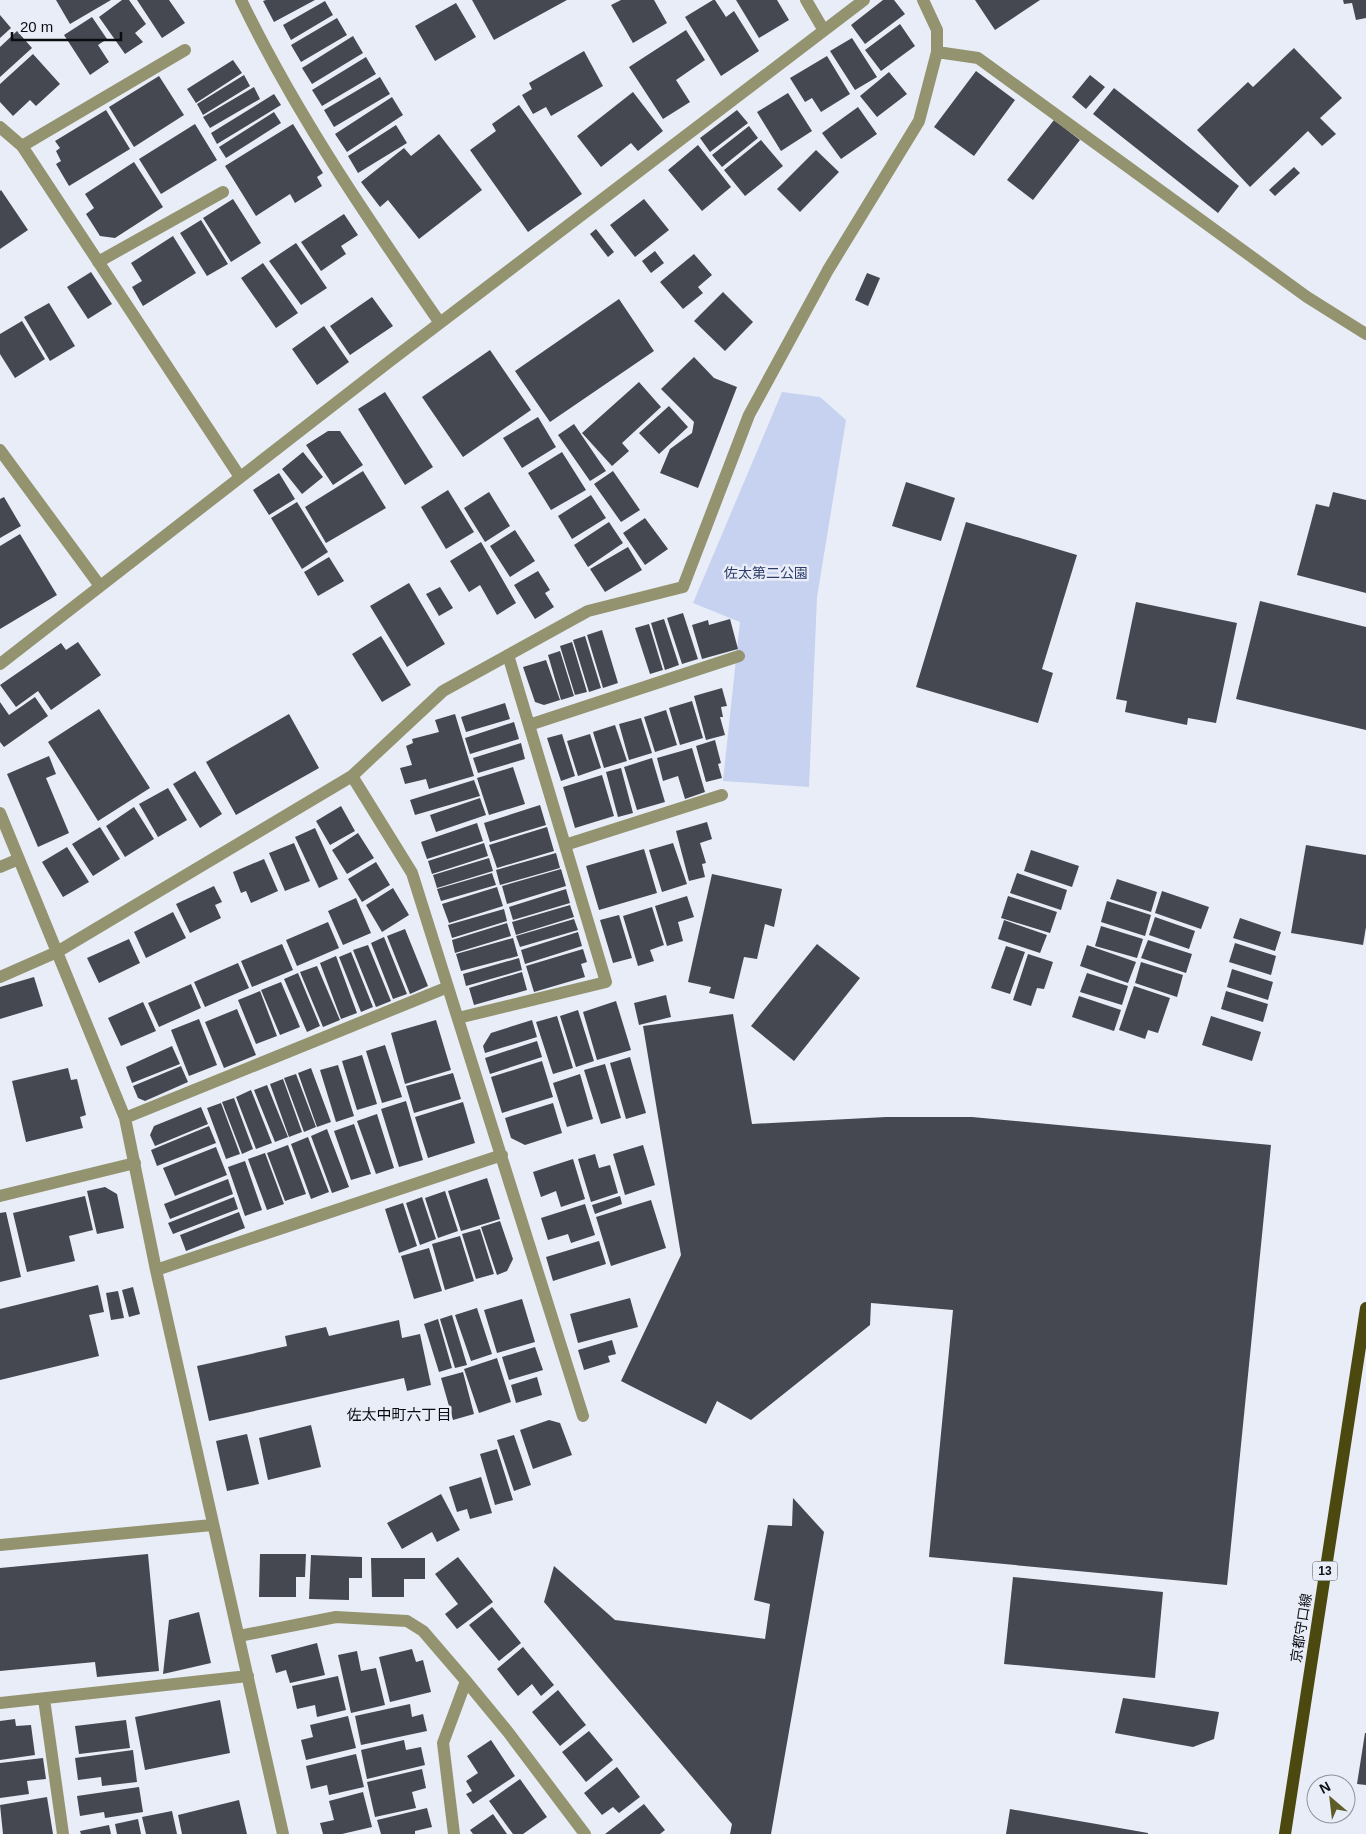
<svg xmlns="http://www.w3.org/2000/svg" width="1366" height="1834" font-family="Arial,'Noto Sans JP',sans-serif">
<style>
.green{fill:#c6d2ef}
.building{fill:#454851}
.lines{fill:none;stroke-linecap:round;stroke-linejoin:round}
.minor{stroke:#93936f;stroke-width:12}
.primary{stroke:#4b490f;stroke-width:12}
.labels{text-anchor:middle;dominant-baseline:central;stroke-width:5;stroke-linejoin:round;paint-order:stroke}
.shield{fill:#e8edf7;stroke:#4d5055;stroke-width:1}
.shield-label{font-size:12px;font-weight:bold;fill:#0b0c10}
.park-label{font-size:14px;fill:#2d3d6b;stroke:#e8edf7}
.street-label{font-size:14px;fill:#0b0c10;stroke:#e8edf7}
.neighbourhood-label{font-size:15px;fill:#0b0c10;stroke:#e8edf7}
</style>
<rect width="100%" height="100%" fill="#e8edf7"/>
<path class="green" d="M782 392 820 397 846 420 817 597 809 787 723 781 740 622 693 603Z"/>
<path class="building" d="M56 0H111L70 24Z
M122 0H129L146 24 135 33 143 42 125 54 99 17Z
M137 0H169L185 23 162 38Z
M266 0H315L274 22 263 1Z
M472 0H567L494 40Z
M621 0H654L667 23 633 43 611 5Z
M713 0H715L726 17 734 11 759 51 721 76 685 17Z
M736 0H777L789 20 759 38Z
M883 0H894L905 14 865 44 851 25Z
M975 0H1040L995 30Z
M1343 0H1366V18L1356 20 1352 3 1344 4Z
M325 1 333 15 291 40 283 25Z
M456 3 476 37 435 61 415 26Z
M0 15 11 28 0 38Z
M92 17 107 39 98 45 109 62 90 75 64 35Z
M337 18 347 35 301 62 291 45Z
M900 24 915 46 881 71 865 50Z
M686 30 705 60 676 80 690 102 663 119 629 67Z
M17 31 32 48 0 77V47Z
M353 36 363 53 312 84 302 68Z
M852 38 877 77 855 90 830 51Z
M1294 48 1342 98 1320 118 1336 134 1322 146 1308 131 1250 187 1197 130 1248 82 1253 87Z
M584 51 603 86 551 116 546 107 533 114 522 95 532 89 529 83Z
M33 54 60 84 36 106 30 100 13 116 0 102V84Z
M827 56 850 94 821 112 812 98 805 102 790 78Z
M366 57 376 74 322 106 312 90Z
M233 60 242 73 196 103 187 89Z
M976 71 1015 100 974 156 934 127Z
M889 72 907 94 877 117 860 96Z
M244 75 250 86 203 115 197 104Z
M1090 75 1105 87 1086 109 1072 97Z
M159 76 184 115 134 147 109 107Z
M380 77 390 94 334 127 324 110Z
M254 87 260 99 210 128 203 117Z
M1114 88 1239 186 1218 213 1093 114Z
M633 92 663 131 638 151 631 143 601 167 577 136Z
M788 93 812 131 781 151 757 112Z
M274 94 281 105 217 144 211 133Z
M392 97 403 115 347 152 335 134Z
M519 105 582 194 528 232 470 150 496 131 492 124Z
M858 107 877 134 841 159 822 133Z
M106 110 130 149 69 186 56 164 61 161 56 151 60 148 55 141Z
M737 110 748 123 710 152 700 138Z
M274 112 281 123 226 158 219 147Z
M1054 120 1080 140 1033 200 1007 180Z
M195 124 217 160 161 194 139 159Z
M293 124 323 173 317 177 322 186 295 203 290 194 256 216 225 166Z
M396 125 407 143 358 173 348 156Z
M749 126 758 138 722 167 712 155Z
M439 134 482 190 419 239 388 200 380 207 361 182 404 148 411 156Z
M761 140 783 166 745 196 724 170Z
M698 145 731 187 702 211 668 170Z
M816 150 839 172 800 212 777 189Z
M134 162 163 207 115 238 100 236 86 214 94 208 85 194Z
M1294 167 1300 173 1275 196 1269 190Z
M1 190 28 230 0 249V191Z
M233 199 261 243 231 262 203 218Z
M644 199 669 230 635 257 610 225Z
M344 214 358 235 341 246 346 254 321 271 301 242Z
M201 220 228 264 207 276 180 233Z
M596 229 614 252 608 257 590 234Z
M173 236 196 273 143 306 132 287 142 281 131 263Z
M296 243 327 288 301 305 269 261Z
M655 251 664 263 651 273 642 261Z
M694 254 712 275 698 287 703 293 683 309 660 282Z
M263 263 298 313 276 328 241 278Z
M91 272 112 304 88 319 67 287Z
M867 273 880 278 868 306 855 300Z
M723 292 753 322 725 351 694 321Z
M372 297 393 326 350 355 330 326Z
M619 299 654 351 550 422 515 371Z
M49 303 75 346 50 361 24 317Z
M22 321 45 359 15 378 0 354V334Z
M324 326 349 362 317 385 292 349Z
M490 350 531 410 463 457 422 397Z
M694 357 714 378 737 387 698 488 660 473 670 449 692 433 694 422 661 389Z
M639 382 661 407 622 443 629 451 612 466 582 433Z
M385 392 433 467 405 485 358 409Z
M669 406 688 427 659 454 639 433Z
M538 417 556 447 522 468 503 438Z
M574 424 606 471 590 481 558 435Z
M328 431H340L363 465 333 485 306 445Z
M303 452 323 477 302 494 282 469Z
M562 452 586 490 551 510 528 473Z
M363 471 386 508 326 543 305 507Z
M613 471 640 510 621 522 594 484Z
M279 473 295 499 269 515 253 490Z
M906 482 955 498 941 541 892 526Z
M448 490 474 532 446 549 421 507Z
M489 492 510 526 485 542 464 508Z
M1333 492 1366 500V593L1297 575 1316 504 1329 507Z
M591 495 606 518 572 539 558 516Z
M4 497 21 526 0 538V499Z
M297 502 328 552 302 569 271 518Z
M645 518 668 549 645 565 623 533Z
M609 522 623 543 588 567 574 545Z
M966 522 1077 555 1042 669 1053 673 1038 723 916 687Z
M515 530 535 561 510 577 490 546Z
M20 534 57 595 0 629V546Z
M481 542 516 603 497 615 480 585 469 592 450 561Z
M628 547 642 570 605 592 590 569Z
M329 557 344 581 318 596 304 572Z
M538 571 550 590 545 593 554 607 535 619 514 585Z
M409 583 445 644 407 667 370 606Z
M440 587 453 608 439 616 426 594Z
M1260 601 1366 627V730L1236 699Z
M1136 602 1237 623 1216 723 1188 718 1187 725 1125 712 1127 701 1116 699Z
M683 613 698 659 682 664 667 618Z
M664 619 679 665 665 670 651 623Z
M730 619 738 649 702 659 692 625 708 620 709 625Z
M649 624 663 670 650 674 635 628Z
M602 630 618 683 603 688 587 635Z
M381 636 411 685 382 702 352 654Z
M585 636 601 688 589 692 573 640Z
M78 642 101 675 51 710 38 691 16 707 0 685 61 643 66 650Z
M572 642 587 692 575 695 560 646Z
M560 651 574 696 561 700 548 655Z
M546 660 560 700 544 705 535 702 523 667Z
M722 688 727 706 721 707 723 717H720L725 735 706 740 694 696Z
M35 697 48 716 4 747 0 742V702L9 715Z
M692 701 703 738 680 745 669 708Z
M505 703 510 719 466 732 461 717Z
M99 709 150 788 98 821 48 742Z
M666 710 677 745 655 752 644 717Z
M289 714 319 768 236 815 206 762Z
M455 714 474 776 429 789 426 779 405 784 400 768 412 765 406 746 413 743 412 739 439 732 435 720Z
M641 718 652 753 629 760 619 724Z
M514 722 519 739 470 754 465 738Z
M615 725 627 761 604 768 593 732Z
M562 734 575 776 561 781 547 738Z
M590 734 601 768 578 776 567 741Z
M715 740 721 763 718 764 722 778 706 782 696 746Z
M521 743 525 759 478 773 473 758Z
M692 748 705 792 685 799 678 776 663 781 657 758Z
M49 756 56 774 46 778 69 833 38 847 7 774Z
M652 758 665 802 637 810 624 767Z
M513 767 525 804 489 815 477 778Z
M621 768 633 813 618 817 606 772Z
M195 771 222 814 200 828 173 784Z
M602 775 614 816 575 828 563 787Z
M474 780 480 796 415 815 410 800Z
M168 788 187 820 158 837 139 804Z
M480 798 486 815 436 832 430 815Z
M540 805 546 825 490 842 484 823Z
M341 806 355 831 330 845 316 821Z
M134 807 154 839 125 857 106 826Z
M707 822 712 839 700 843 706 863 702 864 705 877 689 881 676 831Z
M477 823 483 841 427 859 421 842Z
M100 827 120 859 93 876 72 844Z
M547 827 554 851 497 868 489 845Z
M315 828 338 879 319 888 295 837Z
M358 833 374 858 347 874 332 850Z
M294 843 310 881 285 891 269 853Z
M484 843 488 856 432 874 428 861Z
M673 843 687 884 662 892 649 850Z
M1306 845 1366 855V927L1363 945 1291 933Z
M67 847 89 882 63 897 42 862Z
M644 849 657 893 599 910 586 866Z
M1031 850 1079 866 1072 887 1024 871Z
M556 853 560 868 500 885 496 870Z
M489 858 493 871 437 888 433 875Z
M264 859 278 891 251 903 246 891 241 893 233 872Z
M376 862 390 885 362 902 348 879Z
M561 869 566 886 507 904 502 886Z
M492 873 496 885 441 901 437 889Z
M1017 873 1067 890 1061 910 1010 893Z
M712 874 782 889 774 927 765 924 757 959 744 957 734 999 709 993 711 987 688 982Z
M1117 879 1157 892 1151 912 1110 899Z
M214 886 222 902 215 905 221 918 190 933 176 904Z
M497 887 503 906 449 923 442 904Z
M393 888 409 915 382 932 366 905Z
M566 889 570 903 513 920 509 907Z
M1162 891 1209 907 1201 929 1155 913Z
M687 896 694 917 678 922 683 941 667 946 655 906Z
M1008 896 1057 912 1050 933 1001 918Z
M356 898 371 933 343 945 328 911Z
M1107 901 1151 915 1145 936 1101 922Z
M570 905 574 917 516 935 512 922Z
M652 907 664 945 650 950 654 961 638 966 623 916Z
M504 909 507 921 452 938 448 925Z
M173 912 186 938 146 958 134 932Z
M619 915 632 958 613 963 600 920Z
M1155 917 1195 931 1189 949 1149 935Z
M1240 918 1281 932 1275 951 1233 938Z
M574 919 578 930 520 947 516 936Z
M1004 920 1047 935 1040 953 998 939Z
M328 922 339 948 297 966 286 940Z
M507 923 511 936 455 953 452 940Z
M1101 926 1143 939 1137 958 1095 946Z
M405 929 428 986 410 994 387 936Z
M578 932 582 946 525 964 521 950Z
M384 937 407 994 393 999 371 943Z
M513 938 518 956 461 971 456 954Z
M129 939 140 963 99 983 87 958Z
M1148 940 1192 954 1186 973 1141 958Z
M1235 943 1276 956 1271 975 1229 962Z
M282 944 293 970 252 987 241 961Z
M817 944 860 978 794 1061 751 1026Z
M368 945 391 1001 376 1007 353 950Z
M1087 945 1136 962 1128 983 1080 966Z
M1006 946 1025 952 1010 994 991 988Z
M583 949 587 962 581 964 585 977 534 992 526 966Z
M351 952 373 1007 361 1012 339 957Z
M1028 954 1053 962 1044 989 1037 988 1031 1006 1013 1000Z
M336 956 357 1013 341 1019 320 963Z
M519 958 522 970 466 986 463 974Z
M1141 962 1183 975 1177 997 1135 983Z
M238 963 249 988 205 1007 194 982Z
M317 966 340 1020 323 1027 300 972Z
M1232 969 1273 982 1268 1000 1227 987Z
M522 972 527 990 474 1005 469 988Z
M298 973 320 1026 307 1032 284 979Z
M1087 973 1128 986 1122 1005 1080 992Z
M34 977 43 1006 0 1019V987Z
M281 982 300 1027 280 1035 261 990Z
M191 984 201 1008 159 1027 148 1003Z
M1134 986 1170 998 1158 1033 1148 1030 1145 1039 1119 1030Z
M260 991 277 1036 256 1044 238 1000Z
M1226 991 1268 1004 1263 1022 1221 1009Z
M666 995 671 1017 639 1025 634 1003Z
M1079 996 1121 1010 1114 1031 1072 1017Z
M616 1001 631 1050 597 1060 583 1012Z
M143 1002 156 1031 121 1046 108 1018Z
M237 1009 256 1055 224 1068 205 1022Z
M578 1010 594 1061 576 1067 560 1016Z
M733 1014 752 1124 886 1117H972L1271 1145 1227 1585 929 1557 953 1310 871 1303 870 1325 751 1420 717 1401 706 1424 621 1381 681 1255 643 1026Z
M557 1016 573 1068 553 1074 536 1022Z
M1211 1016 1261 1032 1252 1061 1202 1045Z
M199 1019 217 1065 189 1076 171 1030Z
M436 1020 451 1070 405 1084 391 1033Z
M532 1020 537 1037 485 1053 483 1046 491 1033Z
M537 1041 542 1057 490 1074 485 1058Z
M385 1045 402 1097 382 1103 366 1051Z
M172 1046 180 1064 132 1083 126 1067Z
M362 1055 377 1104 357 1110 342 1061Z
M630 1057 646 1113 626 1119 610 1063Z
M542 1061 553 1097 502 1113 491 1077Z
M605 1064 621 1118 601 1124 584 1070Z
M338 1065 354 1116 336 1122 320 1070Z
M181 1066 188 1082 145 1101 138 1098 133 1086Z
M68 1068 71 1080 77 1079 86 1115 80 1117 83 1128 26 1142 12 1081Z
M311 1068 331 1122 317 1127 298 1073Z
M453 1073 461 1099 414 1113 406 1086Z
M296 1074 316 1127 304 1132 284 1078Z
M580 1074 593 1119 567 1127 553 1083Z
M283 1079 302 1132 289 1137 270 1084Z
M267 1085 288 1137 275 1142 254 1090Z
M251 1090 272 1143 256 1149 236 1097Z
M234 1098 253 1149 242 1154 222 1102Z
M406 1101 423 1160 399 1167 381 1109Z
M463 1102 475 1143 428 1158 415 1117Z
M221 1103 240 1154 226 1159 207 1108Z
M553 1103 562 1133 525 1145 511 1138 505 1118Z
M201 1107 208 1124 155 1146 150 1135 154 1126Z
M377 1114 394 1168 376 1174 357 1121Z
M354 1124 371 1174 351 1180 334 1131Z
M209 1126 216 1143 157 1166 151 1150Z
M327 1129 349 1187 332 1193 311 1136Z
M308 1137 329 1192 311 1199 291 1144Z
M288 1145 306 1194 285 1201 267 1153Z
M643 1145 655 1185 625 1195 613 1154Z
M216 1147 227 1175 175 1196 163 1168Z
M265 1153 284 1204 267 1210 248 1159Z
M595 1154 599 1168 610 1165 618 1193 591 1202 578 1159Z
M573 1159 585 1199 561 1207 556 1191 541 1197 533 1172Z
M245 1161 262 1210 245 1216 228 1167Z
M487 1178 500 1219 461 1231 448 1191Z
M228 1179 233 1194 170 1219 164 1204Z
M105 1187 117 1194 124 1228 97 1234 87 1191Z
M445 1191 458 1231 438 1238 425 1198Z
M85 1196 93 1230 69 1236 75 1261 27 1272 13 1213Z
M620 1196 622 1204 595 1214 592 1205Z
M234 1197 238 1209 173 1234 168 1223Z
M422 1197 436 1239 420 1245 406 1203Z
M651 1200 666 1248 611 1266 596 1217Z
M403 1203 417 1246 399 1253 385 1209Z
M585 1204 595 1235 571 1243 568 1234 548 1240 541 1218Z
M6 1212 21 1277 0 1282V1213Z
M239 1212 245 1228 186 1251 180 1235Z
M500 1221 513 1259 507 1271 497 1275 481 1227Z
M480 1229 494 1274 476 1279 462 1234Z
M460 1236 474 1281 445 1290 432 1244Z
M599 1241 606 1264 553 1281 546 1257Z
M429 1248 442 1291 414 1299 401 1256Z
M98 1285 104 1312 89 1315 99 1356 0 1380V1309Z
M133 1287 140 1314 129 1317 122 1290Z
M118 1291 124 1318 111 1320 106 1293Z
M630 1298 638 1327 578 1343 570 1314Z
M522 1299 535 1342 497 1353 484 1310Z
M477 1308 492 1354 471 1361 455 1315Z
M452 1315 467 1365 455 1368 440 1319Z
M438 1319 452 1368 439 1372 424 1324Z
M399 1320 402 1338 420 1334 431 1385 407 1391 404 1378 209 1421 197 1366 287 1346 285 1336 326 1327 329 1336Z
M612 1340 616 1354 608 1356 610 1362 584 1370 578 1350Z
M535 1347 543 1370 509 1380 502 1357Z
M497 1358 511 1402 479 1413 464 1369Z
M463 1372 474 1414 453 1420 441 1378Z
M537 1377 542 1395 516 1403 511 1385Z
M549 1420 560 1423 572 1455 533 1469 520 1430Z
M311 1425 321 1467 268 1480 259 1438Z
M247 1434 259 1484 227 1491 216 1441Z
M514 1435 531 1485 514 1491 497 1440Z
M497 1449 513 1500 495 1505 480 1454Z
M481 1477 492 1513 470 1519 467 1509 457 1512 449 1487Z
M441 1494 460 1530 437 1542 432 1532 402 1549 387 1523Z
M793 1498 824 1532 771 1834H730L732 1824 544 1602 554 1566 615 1620 765 1639 770 1604 754 1600 768 1525 792 1526Z
M148 1554 159 1671 97 1677 95 1662 0 1671V1568Z
M260 1554H306L305 1577H296V1597H259Z
M311 1555 362 1557V1578H349V1600L309 1599Z
M458 1557 493 1602 457 1629 445 1614 458 1604 435 1574Z
M371 1558H425V1579H404V1597H372Z
M1013 1577 1163 1592 1155 1678 1004 1664Z
M492 1607 521 1643 499 1661 469 1625Z
M199 1612 211 1663 163 1674 169 1620Z
M317 1643 325 1675 290 1683 286 1670 276 1673 271 1655Z
M523 1647 554 1685 541 1696 532 1684 518 1696 497 1669Z
M412 1649 416 1662 423 1660 431 1692 390 1702 379 1657Z
M357 1651 361 1671 376 1668 385 1705 351 1713 338 1655Z
M338 1676 346 1710 317 1717 315 1705 297 1709 292 1686Z
M558 1690 586 1725 560 1746 532 1712Z
M1123 1698 1219 1712 1214 1739 1193 1747 1115 1733Z
M220 1700 230 1753 145 1770 135 1717Z
M410 1704 412 1717 423 1714 427 1731 361 1745 355 1716Z
M348 1716 356 1748 306 1760 301 1740 313 1737 310 1725Z
M15 1719 16 1726 31 1725 35 1755 0 1760V1721Z
M126 1720 130 1748 79 1754 75 1726Z
M589 1731 613 1760 586 1782 562 1752Z
M1365 1733H1366V1785L1357 1784Z
M404 1740 406 1750 421 1747 425 1765 367 1779 361 1750Z
M491 1740 515 1776 473 1804 466 1794 472 1791 466 1781 478 1773 467 1756Z
M133 1750 137 1782 102 1786 101 1777 78 1780 75 1758Z
M356 1754 364 1787 329 1795 327 1785 311 1789 306 1766Z
M43 1758 46 1779 27 1781 29 1794 0 1798V1763Z
M617 1767 640 1797 619 1813 613 1807 602 1815 584 1793Z
M422 1769 426 1788 412 1792 416 1808 375 1817 367 1782Z
M520 1779 547 1817 523 1834H513L489 1801Z
M139 1787 143 1812 105 1818 104 1812 80 1816 77 1796Z
M363 1792 372 1827 342 1834H323L320 1823 334 1820 329 1801Z
M47 1797 53 1834H3L0 1805Z
M239 1800 247 1834H182L178 1815Z
M644 1804 665 1830 660 1834H605Z
M427 1808 432 1827 415 1831V1834H381L377 1820Z
M1010 1809 1148 1833V1834H1006Z
M172 1811 177 1834H146L142 1817Z
M493 1814 507 1834H473L470 1830Z
M138 1819 141 1834H117L115 1824Z
M109 1825 111 1834H81L80 1831Z"/>
<g class="lines">
<path class="minor" d="M241 0C296 114 368 219 440 323
M806 0 823 29
M937 52 978 58 1307 297 1366 334
M0 127 22 146 240 477
M22 146 185 50
M98 262 223 192
M0 450 100 586
M0 664 390 361 864 0
M529 725 739 656
M352 776 412 873 583 1416
M0 813 125 1118 156 1270 283 1834
M565 845 722 795
M0 867 19 859
M0 977 57 952 352 776 443 691 588 611 683 587 749 415 828 270 919 121 937 52V30L923 0
M458 1018 606 982 508 655
M125 1118 448 987
M0 1196 135 1163
M156 1270 502 1155
M0 1545 212 1525
M239 1636 336 1617 407 1621 423 1631 466 1681 508 1732 585 1834
M44 1699 63 1834
M0 1703 248 1676
M454 1834 443 1743 466 1681"/>
<path class="primary" d="M1285 1834 1366 1308"/>
</g>
<g class="labels">
<rect class="shield" x="1312.5" y="1561.5" width="25" height="19" rx="4"/>
<g class="shield-label">
<text x="1325" y="1571">13</text>
</g>
<g class="park-label">
<text x="766" y="573">佐太第二公園</text>
</g>
<g class="street-label">
<text transform="translate(1301 1628) rotate(-81)">京都守口線</text>
</g>
<g class="neighbourhood-label">
<text x="399" y="1414">佐太中町六丁目</text>
</g>
</g>
<g transform="translate(1331 1799) rotate(332)"><circle r="24" fill="#e8edf7" stroke="#90939b"/>
<path d="M0-4L9 19L0 12L-9 19Z" fill="#5e5d2a"/>
<text y="-8" font-size="14" font-weight="bold" text-anchor="middle" fill="#0b0c10">N</text>
</g>
<path d="M12 32v8h109v-8" fill="none" stroke="#0b0c10" stroke-width="2.5"/>
<text x="20" y="32" font-size="15" fill="#0b0c10" stroke="#e8edf7" stroke-width="4" paint-order="stroke">20 m</text>
</svg>
